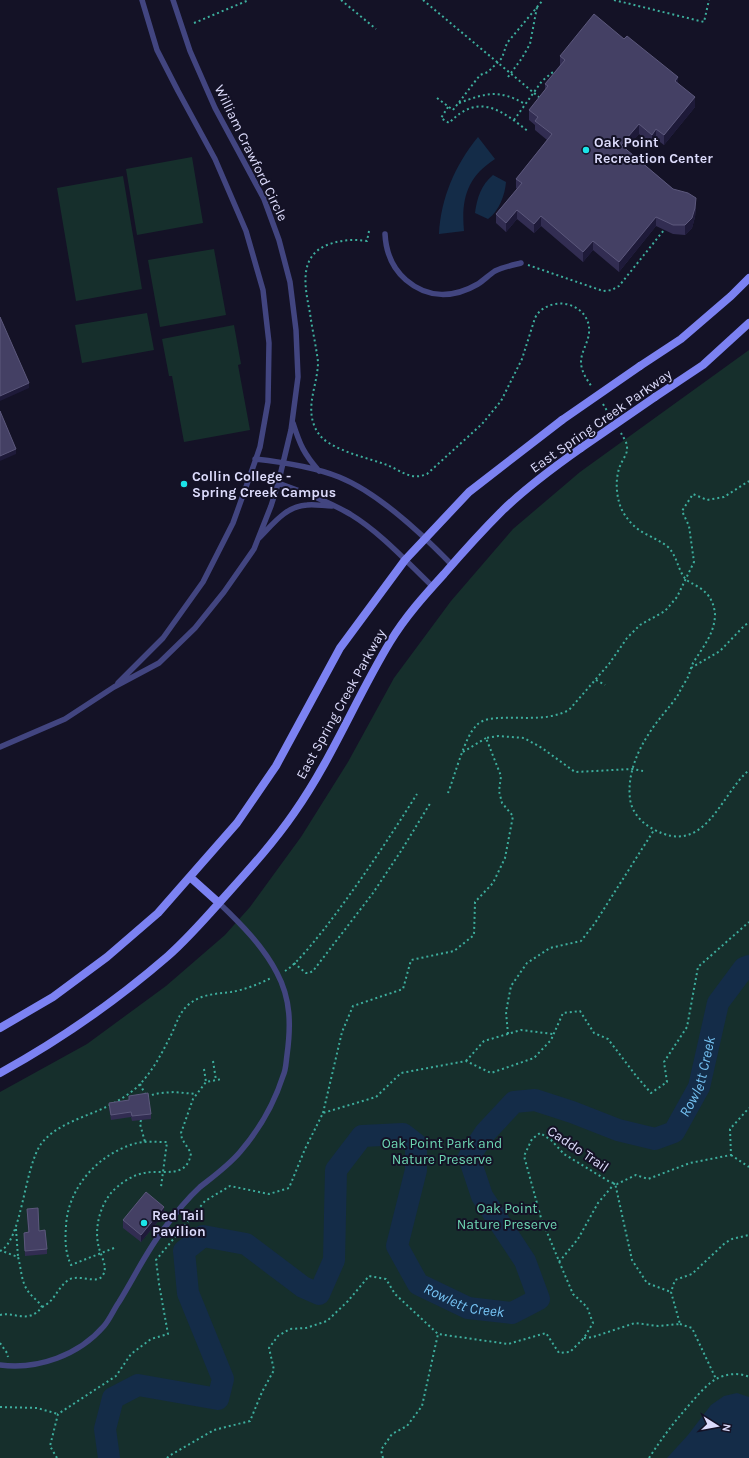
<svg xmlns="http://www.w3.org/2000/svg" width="749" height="1458" font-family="Karla,sans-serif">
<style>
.green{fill:#162f2c}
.water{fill:#142c48}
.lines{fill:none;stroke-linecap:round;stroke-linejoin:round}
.river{stroke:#142c48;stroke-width:22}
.path{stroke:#3dae9d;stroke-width:2;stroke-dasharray:2 3;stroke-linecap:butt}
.service{stroke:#424580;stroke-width:5.5}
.secondary{stroke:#7c82f2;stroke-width:8}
.secondary-bridge{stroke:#7c82f2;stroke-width:8}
.wall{fill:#322d52}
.shaded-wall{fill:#1e1a39}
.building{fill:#444064;stroke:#5c587c}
.poi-dot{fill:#1be4e8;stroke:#141226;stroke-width:1.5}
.labels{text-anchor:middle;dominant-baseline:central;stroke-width:4;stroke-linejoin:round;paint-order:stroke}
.poi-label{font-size:14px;font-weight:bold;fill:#dcdbfb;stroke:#141226;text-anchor:start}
.street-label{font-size:14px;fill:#dcdbfb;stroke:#141226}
.park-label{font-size:14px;fill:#6dd5b2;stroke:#141226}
.water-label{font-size:15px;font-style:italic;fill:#74c1f1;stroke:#141226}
</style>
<rect width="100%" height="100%" fill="#141226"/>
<path class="green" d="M192 157 203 223 137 235 126 169Z
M123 176 142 289 76 301 57 188Z
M214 249 226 315 160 327 148 260Z
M147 313 154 350 82 363 75 325Z
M234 325 241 364 238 365 250 430 184 442 172 376H169L162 339Z
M749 350V1458H0V1092L87 1044 166 986 225 935 250 907 301 837 348 762 394 678 451 601 513 529 580 472Z"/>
<path class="water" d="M478 137 495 159C467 177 461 199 464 231L439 234C441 198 455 165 478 137Z
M493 175 506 182C505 195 499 211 488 219L475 213C477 198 481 185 493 175Z
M737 1393 749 1397V1458H667L688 1435 711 1405 724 1396Z"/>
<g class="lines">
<path class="river" id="s1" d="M109 1458 105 1429 113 1398 138 1385 218 1399 223 1379 188 1293 184 1251 203 1236 246 1244 303 1287 319 1294 334 1260 336 1170 362 1136 403 1134 416 1144V1170L397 1246 418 1284 468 1308 512 1313 539 1299 525 1261 482 1196 469 1157 485 1133 514 1102 535 1100 572 1112 618 1130 655 1139 674 1132 699 1087 718 1003 744 968 749 966"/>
<path class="path" d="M341 0 376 29
M423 0 540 98
M614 0 704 22 709 0
M194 23 249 0
M508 77 522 58 530 44 537 7
M437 98 453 110 480 75 488 72 502 58 507 43 543 0
M459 103C486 93 499 89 525 104
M448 107 441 118 449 123C479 92 501 110 529 132
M514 120 542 81 553 72
M369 231 367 241C353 239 340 240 327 245 298 257 305 288 310 313 312 329 316 345 318 362 318 383 306 404 314 425 317 433 322 439 329 443 347 454 368 458 387 465 395 468 403 474 412 476 417 477 422 476 427 474L482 424 501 401 522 359 535 318C539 310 546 306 555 304 572 301 591 313 589 333 588 343 581 352 581 362 581 371 587 380 592 387
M528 265 603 291 612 290 619 286 664 230
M603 404 610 416
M621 433C623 437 627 442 627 447 628 454 622 460 620 466 615 479 616 495 621 508 626 519 636 530 648 535 655 539 662 542 668 547 677 556 677 567 684 577 687 582 693 583 698 587 708 592 714 602 715 614 715 633 703 647 693 663 691 667 690 672 688 677 686 681 680 690 678 695 670 707 660 717 652 729 638 749 627 774 630 799 632 813 642 823 653 829 705 858 720 795 749 770
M691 668 720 651 745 625 749 623
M596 680 605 685
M463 752 486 738
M448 793C454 778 465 736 476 726 479 722 484 720 489 719 516 715 544 723 569 710L609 664 627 638 640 625 665 611 677 597 694 562 689 526 682 511 693 494 707 500 724 497 749 481
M294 963 306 973H309L313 971 373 893 401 851 431 802
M285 971C297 964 316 939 325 928 358 885 388 840 417 794
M508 1034 506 1012 511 986 527 963 550 948 581 941 595 923 654 830
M213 1061 216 1080
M466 1061 484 1041 521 1030 553 1034
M204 1069 206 1082
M140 1084 146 1096
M147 1096 160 1093 174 1092 196 1094
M114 1103C123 1098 134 1091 141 1083 153 1070 162 1053 170 1037 176 1026 178 1014 188 1005 201 994 215 994 231 992 244 990 259 984 271 978
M323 1113 342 1032 353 1006 403 989 411 960 454 951 474 935 475 902 493 883 505 858 513 816 502 803 499 791 501 776 486 738 498 736 524 738 542 748 575 772 633 769 643 771
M141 1120 140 1124 145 1142
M731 1155 749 1167
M16 1229 18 1257
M114 1248 71 1265C65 1252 65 1240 66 1226 68 1187 99 1153 137 1143 147 1141 157 1142 167 1142L161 1187
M0 1251C22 1241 24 1168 41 1144 57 1123 87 1117 110 1105
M559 1262 578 1239 598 1203 615 1183 632 1260 647 1283 671 1292
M42 1307C55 1301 56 1290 67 1281 77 1272 97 1286 103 1275 108 1267 101 1256 99 1248 94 1230 99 1208 111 1193 119 1184 132 1175 144 1173 162 1169 187 1180 191 1153L182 1139 181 1133 193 1099 206 1082 222 1079
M0 1315C14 1311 28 1325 42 1307 38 1300 30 1296 26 1288 21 1279 21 1267 18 1257L2 1251
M680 1324 692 1328 716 1379
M584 1338 593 1337 635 1323 658 1326 680 1324 671 1292 675 1280 692 1274 725 1243 732 1239 749 1235
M0 1343 7 1353 8 1357
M0 1407 37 1408 58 1414
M57 1458 50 1446 58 1414 116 1376 131 1354 151 1339 168 1334 159 1284 156 1260 205 1201 230 1186 269 1194 289 1188 305 1149 323 1113 376 1097 401 1073 466 1061 491 1073 534 1058 551 1040 563 1013 580 1011 594 1033 608 1039 637 1077 651 1093 667 1082 664 1062 687 1027 698 967 749 922
M167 1458 169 1456 214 1430 250 1421 262 1392 274 1370 269 1348 278 1336 290 1329 306 1328 327 1321 348 1301 369 1276 386 1279 395 1294 438 1334 508 1344 546 1333 559 1353 570 1352 584 1338 593 1323 587 1307 573 1294 564 1273 541 1218 524 1156 532 1139 540 1133 551 1140 564 1154 610 1182 617 1184 636 1175 648 1179 690 1163 731 1155 730 1129 749 1108
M383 1458 381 1450 392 1434 407 1426 422 1406 438 1334
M649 1458C662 1438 674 1422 690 1404 698 1395 706 1385 716 1379 725 1374 739 1372 749 1377"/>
<path class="service" d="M385 234C386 253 392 268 406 280 428 299 454 298 478 284 484 280 489 275 495 271 503 267 513 265 521 263
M293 423C300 445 304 454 319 471
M255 459C282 462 314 467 339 477 379 493 422 534 452 565
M251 473C284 486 319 496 350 514 381 533 406 561 432 586
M259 538C273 524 286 506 307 505 315 504 324 506 332 506
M118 683 163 638 203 582 233 523 251 473 260 447 268 402 269 343 263 290 246 231 215 159 178 91 157 50 142 0
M0 747 65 719 114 687 159 663 195 628 224 592 254 549 271 506 278 484 291 430 298 377 296 330 290 282 279 240 264 199 215 108 190 51 173 0
M0 1365C38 1370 79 1355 104 1326 110 1319 114 1309 119 1302 134 1278 146 1252 163 1230 174 1215 187 1199 200 1187 214 1176 228 1166 240 1152 259 1130 274 1104 283 1076 286 1070 286 1062 287 1055 291 1026 291 999 277 973 263 946 241 924 219 903"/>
<path class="secondary" d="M640 366 681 339 731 296 749 278
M655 397 703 365 749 323
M190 877 219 903
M0 1028 53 997 107 957 158 913 237 823 276 766 340 648 405 560 469 492 562 420
M0 1073C60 1040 116 1001 168 956 186 940 203 921 219 903 245 874 272 845 294 813 332 759 356 698 390 642 405 617 424 596 444 574 463 552 482 531 503 510 527 487 554 467 581 448"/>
<path class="secondary-bridge" d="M562 420 640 366
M581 448 655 397"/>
</g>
<path class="wall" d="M560 56 678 83 695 107 664 145 656 139 652 145 639 134 626 149 696 208 695 217 692 228 685 235 673 234 656 226 619 272 593 250 583 262 541 226 534 233 517 219 506 232 496 223V214L517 189 516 188V179L547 140 535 130V125L529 120V110L545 90V84L560 65Z
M129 1096 151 1114V1119L132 1121 131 1117 111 1120 109 1108V1103L129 1100Z
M27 1209 39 1231 47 1249V1254L25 1256 24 1233 28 1232Z
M164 1214 141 1242 123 1228V1220Z"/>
<path class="shaded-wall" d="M678 77V87L675 81Z
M695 97V107L664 145V135Z
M639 124V134L621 155V145Z
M656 129V139L652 145V135Z
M696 198 695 217 692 228 685 235V225Z
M517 210V219L506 232V223Z
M541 216V226L534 233V224Z
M656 217V226L619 272V262Z
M593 241V250L583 262V252Z
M29 383V388L0 401V396Z
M16 449V454L0 461V456Z
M164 1207V1214L141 1242V1235Z"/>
<path class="building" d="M594 14 624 39 627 36 678 77 675 81 695 97 664 135 656 129 652 135 639 124 621 145 673 189 688 193 696 198 695 208 692 218 685 225H673L656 217 619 262 593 241 583 252 541 216 534 224 517 210 506 223 496 214 522 183 516 179 552 134 535 121 538 117 529 110 548 86 545 84 565 60 560 56Z
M0 317 29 383 0 396Z
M0 411 16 449 0 456Z
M148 1093 151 1114 132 1116 131 1112 111 1115 109 1103 129 1100V1096Z
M146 1192 164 1207 141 1235 123 1220Z
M38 1208 39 1231 45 1230 47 1249 25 1251 24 1233 29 1232 27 1209Z"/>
<g class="poi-dot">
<circle cx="586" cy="150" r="4"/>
<circle cx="184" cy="484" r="4"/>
<circle cx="144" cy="1223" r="4"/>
</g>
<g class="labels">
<g class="poi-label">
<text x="594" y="142">Oak Point<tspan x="594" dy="16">Recreation Center</tspan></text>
<text x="192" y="476">Collin College -<tspan x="192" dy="16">Spring Creek Campus</tspan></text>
<text x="152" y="1215">Red Tail<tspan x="152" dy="16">Pavilion</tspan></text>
</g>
<g class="street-label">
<text transform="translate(251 153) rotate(64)">William Crawford Circle</text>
<text transform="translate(601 421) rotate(-35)">East Spring Creek Parkway</text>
<text transform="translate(341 704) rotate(-61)">East Spring Creek Parkway</text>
<text transform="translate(578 1149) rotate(34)">Caddo Trail</text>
</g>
<g class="park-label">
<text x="442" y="1143">Oak Point Park and<tspan x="442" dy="16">Nature Preserve</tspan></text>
<text x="507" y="1208">Oak Point<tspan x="507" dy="16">Nature Preserve</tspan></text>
</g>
<g class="water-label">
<text stroke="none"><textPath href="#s1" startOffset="1448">Rowlett Creek</textPath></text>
<text stroke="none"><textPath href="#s1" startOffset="908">Rowlett Creek</textPath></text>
</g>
</g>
<g transform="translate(717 1426) rotate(101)" stroke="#141226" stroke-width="3" paint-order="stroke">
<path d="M0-3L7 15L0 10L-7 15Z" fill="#dcdbfb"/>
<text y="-6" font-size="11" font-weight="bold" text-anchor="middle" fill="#dcdbfb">N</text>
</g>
</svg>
